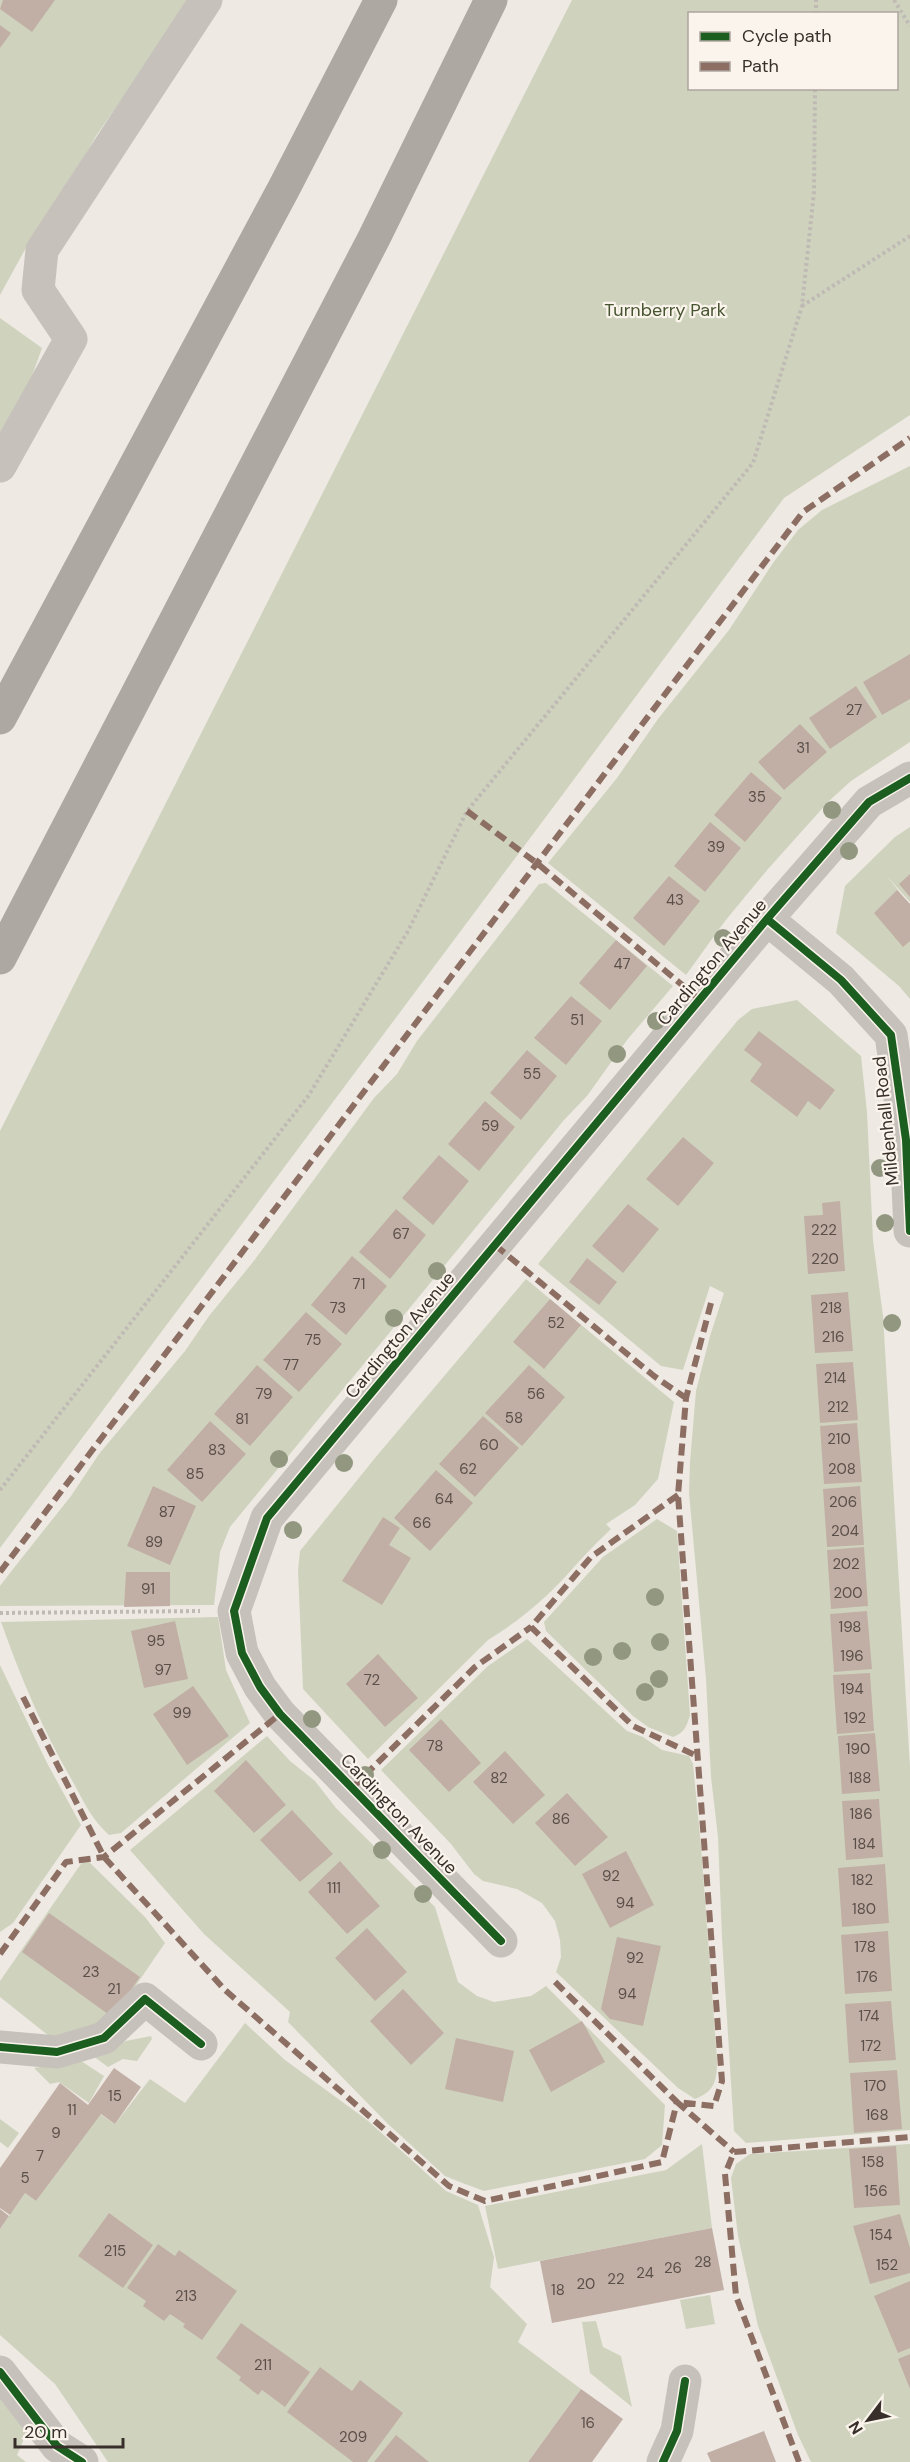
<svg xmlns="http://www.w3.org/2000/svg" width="910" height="2462" font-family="'DM Sans',sans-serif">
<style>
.green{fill:#cfd3be;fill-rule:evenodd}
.building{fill:#c1afa6}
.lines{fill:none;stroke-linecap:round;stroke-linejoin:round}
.path{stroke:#c0bab5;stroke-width:4;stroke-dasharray:3 3;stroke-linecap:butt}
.minor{stroke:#c7c1bc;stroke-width:33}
.highway{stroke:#ada8a2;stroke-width:33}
.quiet{stroke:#8d6e63;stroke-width:6;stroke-dasharray:12 6;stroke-linecap:butt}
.cycleway-casing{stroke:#faf4ec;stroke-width:11}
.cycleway{stroke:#1b5e20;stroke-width:8}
.tree{fill:#929880}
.labels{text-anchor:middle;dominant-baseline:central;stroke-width:4.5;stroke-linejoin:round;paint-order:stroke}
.number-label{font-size:15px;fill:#5a4f49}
.park-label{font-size:18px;fill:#46552f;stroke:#faf4ec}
.street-label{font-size:18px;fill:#382f2a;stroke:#faf4ec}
</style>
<rect width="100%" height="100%" fill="#eee9e3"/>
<path class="green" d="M0 0H191L142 73 119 103 96 136 73 176 33 235 0 295Z
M572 0H910V415L784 498 0 1548V1131ZM690 14H896V88H690Z
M0 318 42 348 29 384 0 443Z
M910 466V742L851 781 829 801 768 869 725 921 686 975 548 863 617 778 658 719 729 630 773 563 798 530 822 510Z
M910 827V902L886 875 910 905V999L899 986 836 933 845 886 895 837Z
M546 883 673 986 627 1040 587 1096 564 1120 230 1527 220 1552 214 1605 0 1606V1586L13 1569 71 1496 99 1454 185 1351 209 1316 253 1262 374 1098 397 1074 417 1041 539 884Z
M797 1000 861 1056 867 1112 873 1240 883 1316 910 1766V2130L746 2143 734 2131 722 1938 718 1837 711 1777 706 1679 689 1493 690 1462 696 1391 710 1336 724 1293 710 1286 683 1370 661 1366 538 1264 738 1020 752 1009Z
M526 1279 674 1402 658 1479 635 1505 606 1524 611 1529C594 1545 582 1558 566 1576 544 1600 516 1623 488 1640L368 1759 303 1689 298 1570 300 1551 375 1458Z
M657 1519 677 1531 690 1715C687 1726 684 1733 673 1737L648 1727 633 1716 546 1631 544 1622 603 1557Z
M218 1617 226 1670 250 1723 121 1833 109 1835C91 1818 85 1804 73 1782 43 1731 21 1678 1 1622Z
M527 1639 627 1731 643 1737 662 1750 689 1756 693 1764 701 1846 717 2059C717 2079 716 2091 695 2099L678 2088 556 1972 561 1957 560 1940 555 1921 542 1903 517 1889 483 1881 474 1874 451 1844 381 1770 488 1666Z
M0 1665 47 1763 81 1825 13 1923 0 1932Z
M267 1736 290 1761 315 1781 336 1808 435 1907 458 1982 477 1996 494 2002 531 1996 546 1986 665 2105 662 2145 645 2159 484 2191 460 2182 445 2176 388 2124 288 2022 290 2012 204 1934 130 1850Z
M85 1858 145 1917 165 1943 106 2029 49 2036 0 1997V1981Z
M245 2023 285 2060 367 2120 446 2191 478 2205 494 2257 490 2287 527 2324 518 2342 581 2389 528 2462H108L55 2384 0 2335V2229L25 2193 36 2201 100 2114 115 2124 150 2079 185 2103Z
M151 2036 152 2039 137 2061 123 2059 108 2067 93 2056 126 2041Z
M81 2061 104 2076 89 2103 59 2082 50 2084 34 2068Z
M0 2119 19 2133 8 2148 0 2142Z
M702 2144 712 2228 498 2269 485 2206 666 2170Z
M910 2144V2462H811L798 2435 758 2326 738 2236 731 2178 736 2164 750 2154Z
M710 2295 715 2324 686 2329 680 2300Z
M596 2321 603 2347 621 2356 632 2407 590 2373 582 2322Z
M0 2399 12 2404 27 2424 24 2439 17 2455 26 2462H0Z"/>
<path class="building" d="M3 0H55L32 32 0 9Z
M0 25 11 33 0 48Z
M910 654V699L882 715 863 682Z
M856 686 877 717 830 749 809 718Z
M800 724 827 752 784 790 758 762Z
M751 772 782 798 745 842 714 815Z
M710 822 741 848 705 892 674 866Z
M910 874V897L899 884Z
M669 876 700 901 664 946 633 918Z
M897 890 910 904V941L903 947 874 913Z
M616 940 647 966 610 1010 579 983Z
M571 996 602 1021 566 1065 534 1038Z
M759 1031 835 1090 820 1110 808 1101 797 1117 750 1081 762 1064 744 1050Z
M527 1050 557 1076 521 1120 490 1093Z
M485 1101 515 1127 479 1171 448 1144Z
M683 1137 714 1163 678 1206 646 1179Z
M439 1155 469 1181 433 1225 402 1198Z
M840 1201 845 1271 808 1274 804 1216 823 1215 822 1203Z
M628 1204 659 1229 623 1273 592 1246Z
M396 1209 426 1235 390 1279 359 1252Z
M352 1256 387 1286 346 1335 311 1305Z
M587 1258 617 1282 599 1305 569 1282Z
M848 1292 853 1351 815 1353 811 1295Z
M550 1299 581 1325 544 1369 513 1342Z
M306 1312 342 1344 299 1392 263 1360Z
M853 1362 858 1420 820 1423 816 1364Z
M257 1365 293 1397 250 1446 214 1414Z
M529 1365 565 1397 522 1446 485 1413Z
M483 1416 519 1448 475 1497 439 1464Z
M210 1421 246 1454 202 1502 167 1470Z
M857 1423 862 1482 824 1484 820 1426Z
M436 1470 473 1503 430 1551 394 1518Z
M153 1486 196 1506 170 1565 127 1546Z
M860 1486 864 1545 827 1547 823 1489Z
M383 1517 400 1528 389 1545 411 1558 382 1605 342 1581Z
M864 1547 868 1606 831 1609 827 1550Z
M126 1572H170V1606L124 1607Z
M867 1611 872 1669 834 1672 830 1614Z
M175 1621 188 1679 144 1688 131 1631Z
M378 1654 418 1698 385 1727 346 1684Z
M870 1673 874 1731 837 1734 833 1675Z
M193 1686 229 1736 187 1765 153 1714Z
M441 1719 481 1763 449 1792 409 1750Z
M875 1733 880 1791 842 1794 838 1736Z
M505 1751 545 1795 513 1824 473 1782Z
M246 1760 286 1805 254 1833 214 1791Z
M567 1793 608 1837 575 1866 535 1823Z
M879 1799 883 1857 846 1860 842 1801Z
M292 1810 333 1854 300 1882 260 1840Z
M626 1851 654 1905 610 1928 582 1874Z
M340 1861 380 1906 347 1934 308 1892Z
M885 1864 889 1923 842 1927 838 1868Z
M49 1913 140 1977 112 2017 22 1952Z
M367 1928 407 1972 375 2001 335 1958Z
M888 1931 892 1991 845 1994 841 1935Z
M617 1937 661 1946 643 2026 610 2019 601 2009Z
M403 1989 444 2033 411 2065 370 2021Z
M891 2001 896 2060 849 2063 845 2004Z
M582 2021 605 2062 551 2092 529 2050Z
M456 2038 514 2051 503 2102 445 2089Z
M114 2068 141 2087 115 2124 101 2114 36 2201 25 2193 10 2215 0 2208V2168L60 2083 88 2105Z
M897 2070 902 2129 854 2133 850 2073Z
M896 2146 900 2205 854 2208 849 2149Z
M0 2209 9 2216 0 2229Z
M109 2213 153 2245 123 2288 78 2256Z
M900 2214 910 2248V2273L870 2284 853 2226Z
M712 2228 724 2290 552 2323 540 2261Z
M158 2244 175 2256 179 2250 237 2291 202 2340 183 2327 185 2324 170 2314 164 2321 143 2306 146 2301 127 2288Z
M910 2281V2348L898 2353 874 2296Z
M241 2323 310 2372 285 2407 262 2390 258 2395 239 2380 241 2377 216 2358Z
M910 2354V2389L898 2359Z
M320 2367 352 2391 360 2380 403 2413 367 2462H353L287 2412Z
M581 2389 623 2419 592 2462H528Z
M764 2431 776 2462H711L707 2453Z
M396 2435 429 2462H374Z"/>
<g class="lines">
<path class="path" d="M894 0 910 26
M816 14V0
M802 306 910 236
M0 1490 309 1095 408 931 467 811 753 463 802 306 814 192 815 88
M0 1613 200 1611"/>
<path class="minor" d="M0 466 71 339 38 290 42 250 206 0
M767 919 841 980 891 1035 906 1140 910 1231
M501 1941 280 1714 260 1687 242 1653 234 1611 267 1518 767 919 869 802 910 778
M0 2047 57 2052 104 2038 145 1999 201 2044
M0 2372 57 2446 82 2462
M663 2462 677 2431 685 2381"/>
<path class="highway" d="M0 718 284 188 381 0
M0 958 374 238 491 0"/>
<path class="quiet" d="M467 811 538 864 700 1000
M495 1245 654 1376 686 1398
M711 1303 686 1398 678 1495 722 2081 714 2106 677 2102 734 2152
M678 1495 591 1557 531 1627 633 1726 697 1756
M0 1572 803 512 910 438
M23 1697 104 1857 225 1990 449 2186 485 2201 662 2162 677 2102 551 1978
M352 1788 475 1667 531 1627
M0 1954 66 1862 104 1857 280 1714
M799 2462 736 2296 725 2174 734 2152 910 2137"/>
<defs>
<path id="cycleway" d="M767 919 841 980 891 1035 906 1140 910 1231
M501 1941 280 1714 260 1687 242 1653 234 1611 267 1518 767 919 869 802 910 778
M0 2047 57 2052 104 2038 145 1999 201 2044
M0 2372 57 2446 82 2462
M663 2462 677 2431 685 2381"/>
</defs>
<use href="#cycleway" class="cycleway-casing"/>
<use href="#cycleway" class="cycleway"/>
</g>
<g class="tree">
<circle cx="832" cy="810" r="9"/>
<circle cx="849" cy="851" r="9"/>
<circle cx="723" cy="938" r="9"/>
<circle cx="656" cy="1021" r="9"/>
<circle cx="617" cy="1054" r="9"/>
<circle cx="880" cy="1168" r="9"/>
<circle cx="885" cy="1223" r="9"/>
<circle cx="437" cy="1271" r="9"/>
<circle cx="394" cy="1318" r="9"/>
<circle cx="892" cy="1323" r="9"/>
<circle cx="279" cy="1459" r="9"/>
<circle cx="344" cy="1463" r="9"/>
<circle cx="293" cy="1530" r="9"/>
<circle cx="655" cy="1597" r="9"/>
<circle cx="660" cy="1642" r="9"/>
<circle cx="622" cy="1651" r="9"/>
<circle cx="593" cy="1657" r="9"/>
<circle cx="659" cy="1679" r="9"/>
<circle cx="645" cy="1692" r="9"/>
<circle cx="312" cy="1719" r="9"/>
<circle cx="365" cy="1775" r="9"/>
<circle cx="382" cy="1850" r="9"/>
<circle cx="423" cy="1894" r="9"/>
</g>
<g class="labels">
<g class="number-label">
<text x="854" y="710">27</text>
<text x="803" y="748">31</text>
<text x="757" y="797">35</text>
<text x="716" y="847">39</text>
<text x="675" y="900">43</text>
<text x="622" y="964">47</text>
<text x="577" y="1020">51</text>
<text x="532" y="1074">55</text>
<text x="490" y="1126">59</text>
<text x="824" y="1230">222</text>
<text x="401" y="1234">67</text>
<text x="825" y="1259">220</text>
<text x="359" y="1284">71</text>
<text x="338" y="1308">73</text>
<text x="831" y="1308">218</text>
<text x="556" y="1323">52</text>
<text x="833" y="1337">216</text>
<text x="313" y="1340">75</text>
<text x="291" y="1365">77</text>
<text x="835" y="1378">214</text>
<text x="264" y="1394">79</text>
<text x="536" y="1394">56</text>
<text x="838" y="1407">212</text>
<text x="514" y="1418">58</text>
<text x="242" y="1419">81</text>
<text x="839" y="1439">210</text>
<text x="489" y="1445">60</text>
<text x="217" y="1450">83</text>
<text x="468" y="1469">62</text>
<text x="842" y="1469">208</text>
<text x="195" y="1474">85</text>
<text x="444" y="1499">64</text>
<text x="843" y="1502">206</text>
<text x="167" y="1512">87</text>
<text x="422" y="1523">66</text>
<text x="845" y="1531">204</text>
<text x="154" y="1542">89</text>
<text x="846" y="1564">202</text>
<text x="148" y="1589">91</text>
<text x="848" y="1593">200</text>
<text x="850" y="1627">198</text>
<text x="156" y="1641">95</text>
<text x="852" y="1656">196</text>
<text x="163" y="1670">97</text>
<text x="372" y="1680">72</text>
<text x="852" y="1689">194</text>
<text x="182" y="1713">99</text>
<text x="855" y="1718">192</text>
<text x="435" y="1746">78</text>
<text x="858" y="1749">190</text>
<text x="499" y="1778">82</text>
<text x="860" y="1778">188</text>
<text x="861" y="1814">186</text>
<text x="561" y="1819">86</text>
<text x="864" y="1844">184</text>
<text x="611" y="1876">92</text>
<text x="862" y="1880">182</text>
<text x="334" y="1888">111</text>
<text x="625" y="1903">94</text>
<text x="864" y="1909">180</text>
<text x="865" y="1947">178</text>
<text x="635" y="1958">92</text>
<text x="91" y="1972">23</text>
<text x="867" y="1977">176</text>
<text x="114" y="1989">21</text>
<text x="627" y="1994">94</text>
<text x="869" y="2016">174</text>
<text x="871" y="2046">172</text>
<text x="875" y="2086">170</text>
<text x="115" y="2096">15</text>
<text x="72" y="2110">11</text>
<text x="877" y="2115">168</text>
<text x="56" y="2133">9</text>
<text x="40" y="2156">7</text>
<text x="873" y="2162">158</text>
<text x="25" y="2178">5</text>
<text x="876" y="2191">156</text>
<text x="881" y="2235">154</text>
<text x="115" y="2251">215</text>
<text x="703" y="2262">28</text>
<text x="887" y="2265">152</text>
<text x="673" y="2268">26</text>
<text x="645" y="2273">24</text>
<text x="616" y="2279">22</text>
<text x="586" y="2284">20</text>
<text x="558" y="2290">18</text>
<text x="186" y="2296">213</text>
<text x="263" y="2365">211</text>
<text x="588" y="2423">16</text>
<text x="353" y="2437">209</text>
</g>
<g class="park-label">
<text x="665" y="310">Turnberry Park</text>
</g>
<g class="street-label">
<text transform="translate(712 962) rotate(-50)">Cardington Avenue</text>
<text transform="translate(886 1121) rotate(-96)">Mildenhall Road</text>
<text transform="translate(400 1335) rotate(-50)">Cardington Avenue</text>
<text transform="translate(399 1814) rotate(46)">Cardington Avenue</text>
</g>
</g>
<rect x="688" y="12" width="210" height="78" fill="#faf4ec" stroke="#aca59e" stroke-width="1.5"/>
<rect x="700" y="32" width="30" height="9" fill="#1b5e20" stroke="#aca59e" stroke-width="1.5"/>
<text x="742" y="42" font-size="18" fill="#382f2a">Cycle path</text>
<rect x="700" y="62" width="30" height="9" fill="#8d6e63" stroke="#aca59e" stroke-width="1.5"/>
<text x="742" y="72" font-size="18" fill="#382f2a">Path</text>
<g transform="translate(868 2420) rotate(238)" stroke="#faf4ec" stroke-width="4.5" paint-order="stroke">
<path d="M0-4.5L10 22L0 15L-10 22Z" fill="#382f2a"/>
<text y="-9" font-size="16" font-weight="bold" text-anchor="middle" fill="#382f2a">N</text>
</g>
<path d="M15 2438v9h108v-9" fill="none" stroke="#382f2a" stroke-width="3"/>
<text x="24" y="2438" font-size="18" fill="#382f2a" stroke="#faf4ec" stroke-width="4.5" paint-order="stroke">20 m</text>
</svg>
